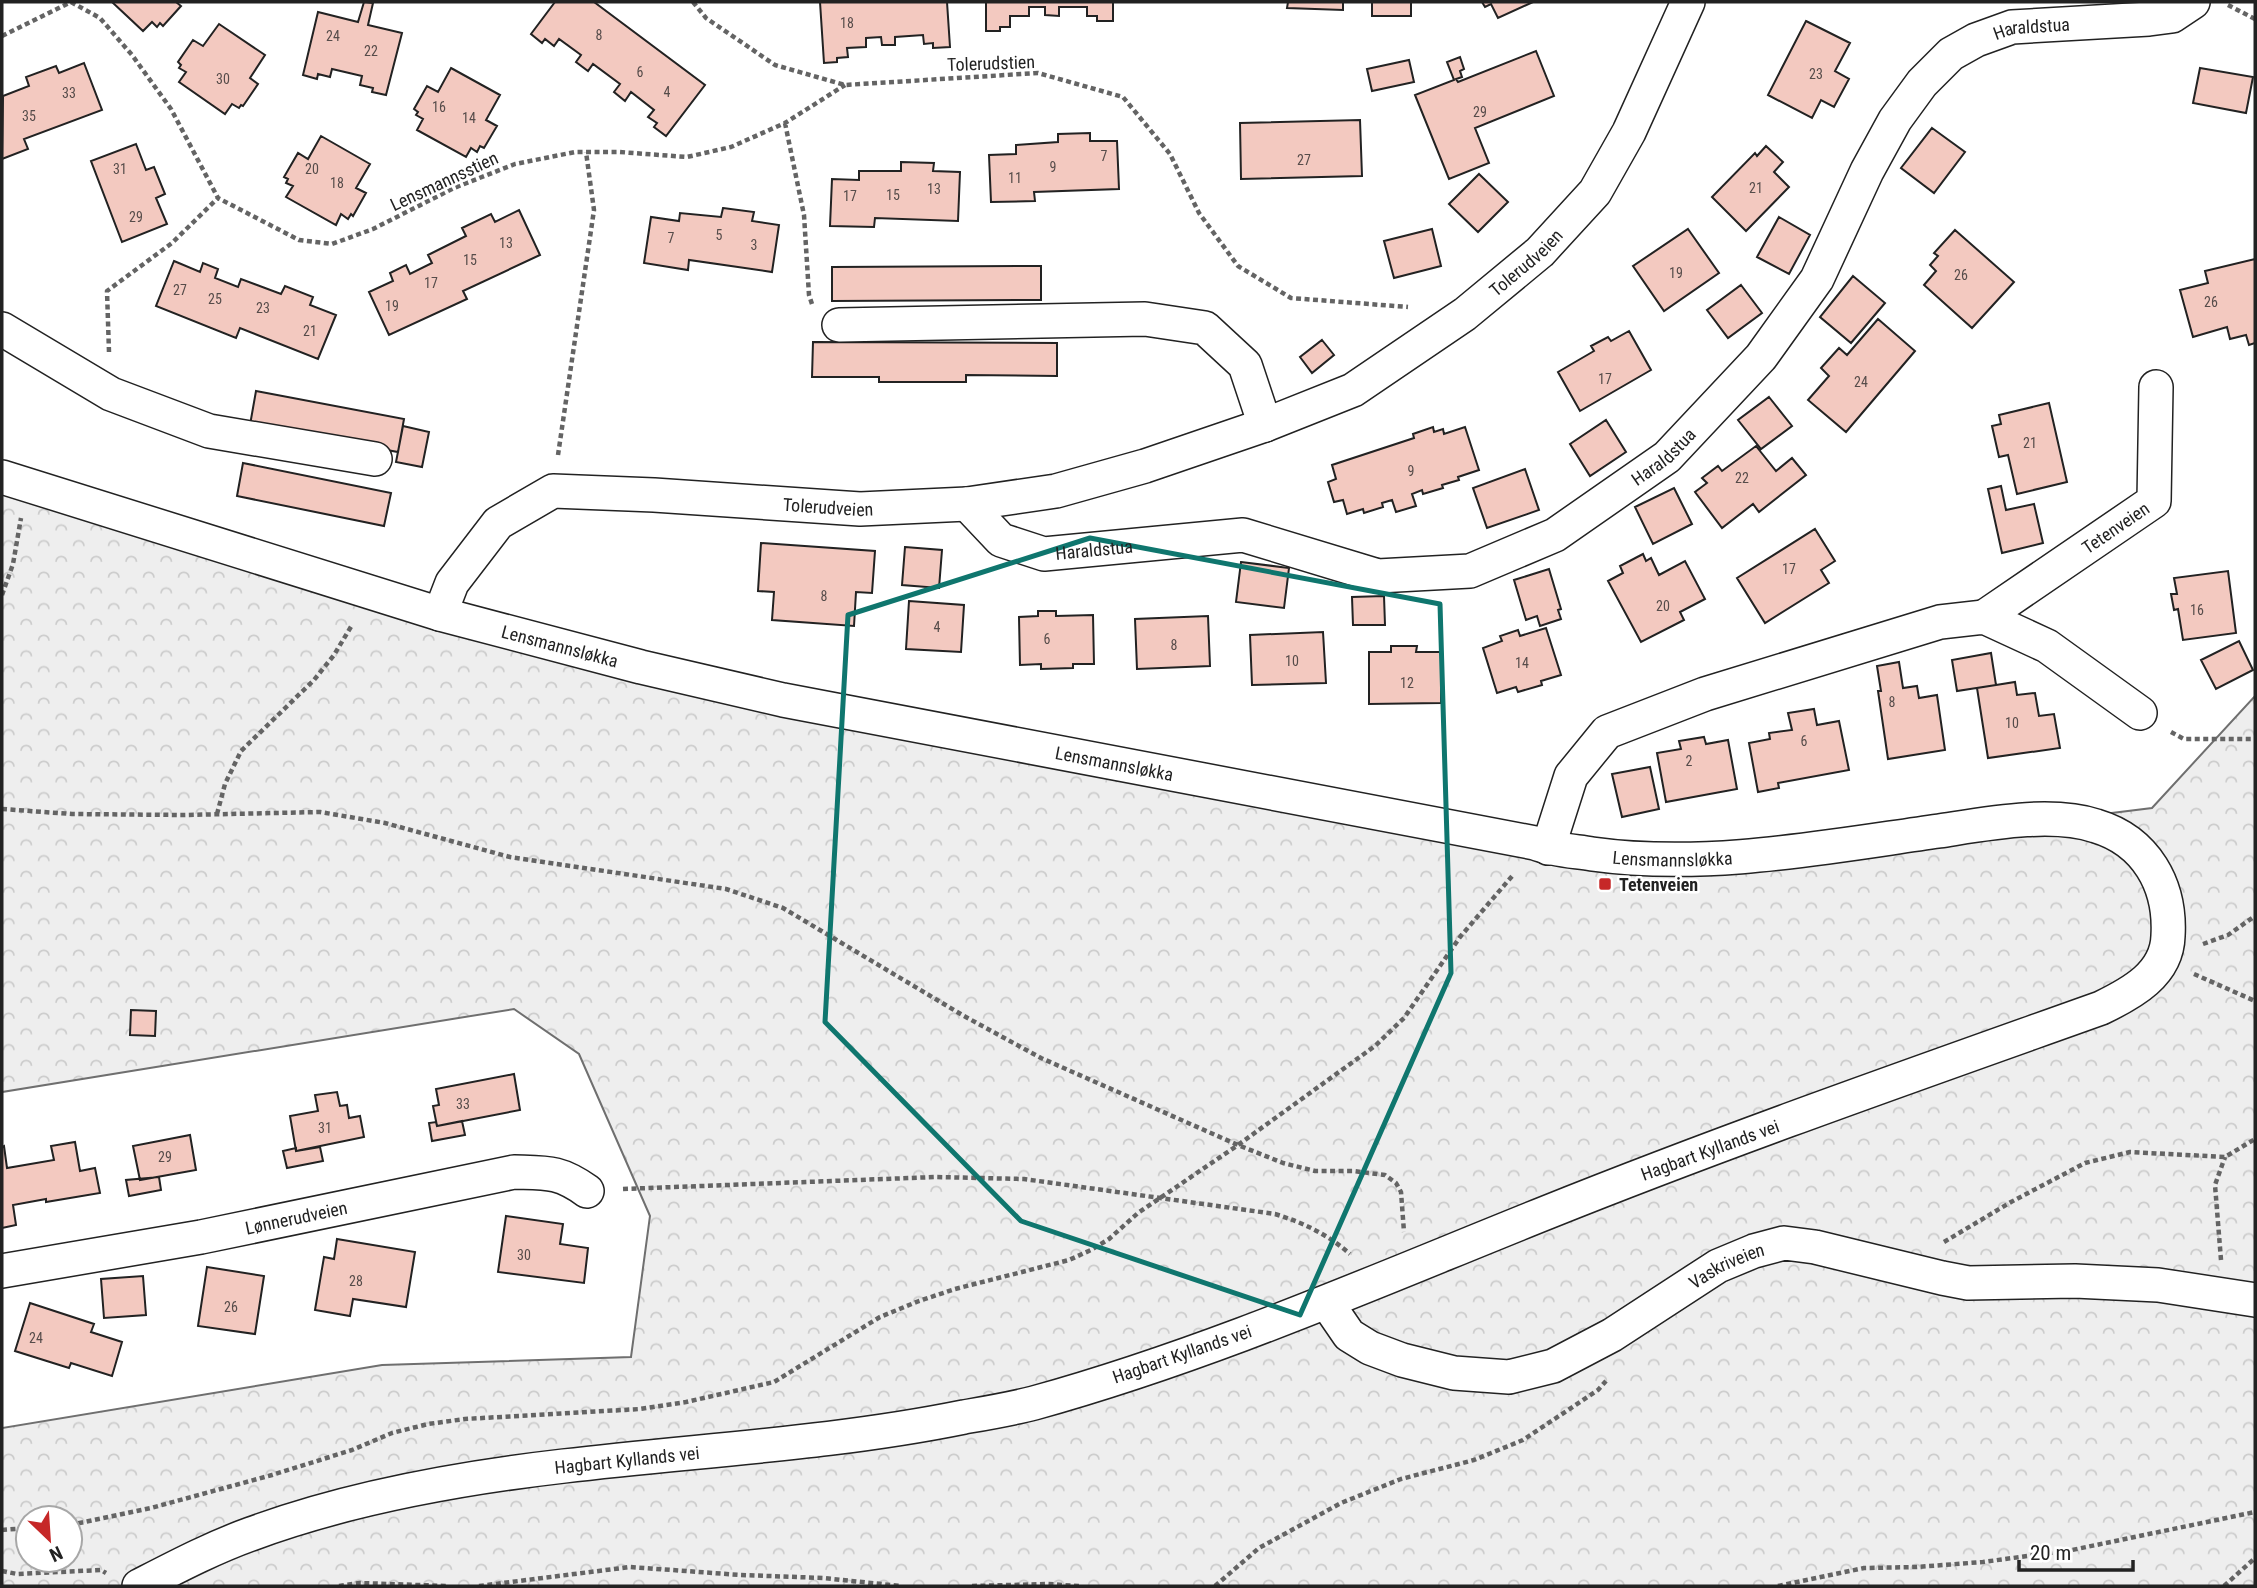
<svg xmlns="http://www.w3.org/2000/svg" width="2257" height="1588" font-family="'Roboto Condensed',sans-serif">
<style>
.forest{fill:url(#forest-crowns);stroke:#6f6f6f;stroke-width:2;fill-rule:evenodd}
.building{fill:#f3c9c0;stroke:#222;stroke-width:2}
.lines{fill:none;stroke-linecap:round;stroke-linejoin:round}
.minor-casing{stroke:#222;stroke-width:36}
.path{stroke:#646464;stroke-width:4.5;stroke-dasharray:5 3.5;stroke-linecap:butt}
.minor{stroke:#fff;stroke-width:33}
.marked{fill:none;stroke:#0f766e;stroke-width:5;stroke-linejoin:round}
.poi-dot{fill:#c62828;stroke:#fff;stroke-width:2.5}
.labels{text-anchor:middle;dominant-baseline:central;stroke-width:5;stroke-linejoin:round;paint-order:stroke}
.number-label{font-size:14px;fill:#564c4a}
.street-label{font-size:18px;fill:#222;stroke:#fff}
.poi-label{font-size:18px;font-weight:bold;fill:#222;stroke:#fff;text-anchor:start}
</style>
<defs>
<pattern id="forest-crowns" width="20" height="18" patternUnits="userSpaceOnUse" patternTransform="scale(1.75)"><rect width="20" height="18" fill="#eee"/><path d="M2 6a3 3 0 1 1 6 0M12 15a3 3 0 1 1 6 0" fill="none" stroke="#ccc"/></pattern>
</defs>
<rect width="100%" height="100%" fill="#fff"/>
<path class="forest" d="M2 467 777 701 1622 855 2055 820 2152 808 2255 696V1586H2V1428L382 1365 631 1357 650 1216 579 1054 514 1009 2 1092ZM28 1518H70V1560H28Z"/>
<path class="building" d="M112 2H176L181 6 163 26 160 23 157 27 152 22 143 31Z
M364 2 373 3 368 25 402 33 386 95 372 92 373 88 360 85 362 76 332 69 330 77 318 74 317 79 303 75 318 12 358 22Z
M555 2H594L705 85 666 136 654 127 657 123 648 117 654 110 631 92 625 101 614 92 620 84 593 64 588 71 576 62 581 55 559 39 554 46 545 39 542 43 531 34Z
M820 2H947L950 47 933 48V43L924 44 923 35 895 37V45H882L881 37 866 38V47L847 48 848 57 837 58V62L824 63Z
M986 2H1113V21H1097V16H1087V7H1059V16L1045 15V7H1029V16H1010V27H1000V31H986Z
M1288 2H1343V10L1287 8Z
M1372 2H1411V16H1372Z
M1482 2H1533L1498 18 1491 4 1485 7Z
M1806 21 1850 43 1835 71 1849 79 1834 107 1821 100 1812 118 1768 95Z
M219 24 265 55 250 78 258 84 243 106 241 105 239 108 232 104 225 114 179 82 186 72 179 68 181 65 178 62 193 40 203 46Z
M1536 51 1554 96 1475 128 1489 163 1449 179 1415 95 1454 80 1447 62 1460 57 1464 69 1460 71 1462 77 1456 79 1458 82Z
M1409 60 1414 82 1372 91 1367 69Z
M84 63 102 110 24 139 28 149 2 159 3 96 29 86 26 77 56 66 59 73Z
M451 68 500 95 486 120 497 126 484 148 480 146 477 152 471 148 466 157 417 130 423 119 416 115 418 112 414 109 427 86 438 92Z
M2200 68 2253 77 2246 113 2193 103Z
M1360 120 1362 176 1241 179 1240 123Z
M1932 128 1965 152 1934 193 1901 168Z
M1090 133V141H1117L1119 189 1034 192 1035 201 991 202 989 155 1016 154V145L1058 142V134Z
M321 136 370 164 356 188 366 193 353 216 351 214 348 219 341 214 336 225 286 197 293 186 286 183 288 179 284 177 298 153 308 159Z
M136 144 146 170 154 167 165 194 156 198 167 224 122 242 91 161Z
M1766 146 1783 162 1774 172 1789 187 1746 231 1712 197 1755 153 1757 156Z
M901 162 934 163 933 171 960 172 958 221 875 218 874 227 830 226 832 179 859 180V171H901Z
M1479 174 1508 202 1478 232 1449 204Z
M723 208 754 212 752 221 779 225 772 272 689 260 688 270 644 263 651 217 679 221 680 213 721 217Z
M519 210 540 255 463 291 467 299 389 335 369 292 393 281 390 273 406 265 410 274 432 263 428 255 466 236 462 228 491 214 495 222Z
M1779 217 1810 235 1789 274 1757 257Z
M1432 229 1441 266 1394 278 1384 241Z
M1688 229 1719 273 1664 311 1633 266Z
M1955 230 2014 282 1972 328 1924 285 1936 271 1930 265 1938 256 1934 253Z
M2255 259V343L2249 345 2246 335 2230 339 2227 327 2193 337 2180 290 2208 283 2205 271Z
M174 261 200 272 203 263 218 269 215 278 238 287 241 279 281 294 285 286 313 297 310 305 336 315 318 359 240 328 236 338 156 306Z
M1041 266V300L832 301V267Z
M1853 276 1885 303 1851 343 1820 317Z
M1741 285 1762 313 1728 338 1707 310Z
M1878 319 1915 351 1846 432 1808 400 1829 376 1821 368 1839 348 1847 355Z
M1629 331 1651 370 1580 411 1558 372 1594 351 1591 346 1608 337 1611 341Z
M1322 340 1334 355 1312 373 1300 357Z
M813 342 1057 343V376L966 375V382H879V377H812Z
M256 391 404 419 398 452 250 425Z
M1769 397 1792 426 1761 449 1738 420Z
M2049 403 2067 482 2017 494 2008 455 1999 457 1992 426 2001 424 1999 415Z
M1606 420 1626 452 1590 476 1570 444Z
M403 426 429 432 422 467 396 462Z
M1433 427 1434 432 1443 429 1444 434 1465 427 1479 470 1458 477 1459 480 1442 485 1443 488 1423 494 1422 490 1412 494 1416 506 1396 512 1392 500 1382 503 1383 507 1364 513 1363 509 1347 514 1343 500 1334 502 1328 482 1336 479 1332 465 1414 438 1413 434Z
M1756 446 1776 471 1792 458 1806 475 1759 512 1753 504 1722 528 1695 492 1707 483 1702 478 1718 466 1722 471Z
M243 463 391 493 384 526 237 496Z
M1525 469 1539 510 1487 528 1473 488Z
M2001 486 2006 510 2034 504 2043 543 2002 553 1988 489Z
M1674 488 1692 524 1653 544 1635 507Z
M1815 529 1835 561 1821 570 1829 583 1765 623 1737 578Z
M761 543 875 551 872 593 856 592 854 626 772 620 774 592 758 591Z
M905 547 942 550 939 588 902 585Z
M1643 554 1646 561 1651 558 1659 575 1685 561 1705 599 1680 612 1684 620 1641 642 1608 581 1623 573 1620 566Z
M1241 562 1289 568 1284 608 1236 602Z
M1549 569 1561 609 1558 610 1561 619 1540 626 1537 616 1526 620 1514 580Z
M2228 571 2236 633 2183 640 2178 609 2174 610 2171 594H2177L2174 578Z
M1384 596 1385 625H1353L1352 597Z
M909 601 964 605 961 652 906 649Z
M1038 611H1056V616L1093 615 1094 664H1073V668L1041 669V664L1020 665 1019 617 1038 616Z
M1208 616 1210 666 1137 669 1135 619Z
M1546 628 1561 675 1541 681 1542 685 1518 692 1516 687 1497 693 1483 648 1502 641 1500 636 1518 630 1520 636Z
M1323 632 1326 683 1252 685 1250 635Z
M2239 641 2253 670 2216 689 2201 660Z
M1391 646H1417L1416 652H1441V703L1369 704V652H1391Z
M1991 653 1996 685 1957 691 1952 660Z
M1899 662 1903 688 1917 686 1919 698 1937 695 1945 750 1888 759 1878 691H1881L1877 666Z
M2015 682 2017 695 2035 693 2039 716 2054 714 2060 748 1988 758 1977 688Z
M1814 709 1817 725 1839 721 1849 770 1778 783 1779 788 1758 792 1749 743 1770 739 1769 733 1792 730 1788 713Z
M1704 737 1706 744 1728 740 1737 789 1666 802 1657 753 1681 749 1679 741Z
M1650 767 1659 809 1622 817 1612 774Z
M131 1010 156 1011 155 1036 130 1035Z
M514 1074 520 1110 437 1126 433 1106 439 1105 436 1089Z
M337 1092 340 1106 347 1105 349 1118 360 1116 364 1137 296 1151 290 1116 318 1111 315 1095Z
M462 1121 465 1135 432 1141 429 1123 436 1122 437 1126Z
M190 1135 196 1170 140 1180 133 1146Z
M75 1142 80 1171 95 1168 100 1193 46 1202V1199L13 1205 16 1225 2 1228V1147L4 1146 7 1168 54 1160 51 1146Z
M320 1147 323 1161 287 1168 283 1151 296 1148V1151Z
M159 1177 161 1190 129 1196 126 1180Z
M506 1216 563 1224 560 1244 588 1248 584 1283 498 1272Z
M337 1239 415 1252 406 1307 353 1299 350 1316 315 1310 324 1257 334 1259Z
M207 1267 264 1276 255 1334 198 1326Z
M143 1276 146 1315 104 1318 101 1279Z
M30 1303 94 1324 91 1332 122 1342 112 1376 71 1363 69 1368 15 1351Z"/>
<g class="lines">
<defs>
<g id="minor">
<path d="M839 325 1145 319 1205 328 1245 365 1265 425"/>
<path d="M2 329 111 394 209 431 375 459"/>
<path id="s1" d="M2 477 440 614 641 667 783 700 1535 843C1553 850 1573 851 1592 854 1707 870 1825 847 1939 831 1985 824 2051 811 2096 826 2146 841 2171 885 2168 936 2167 974 2132 993 2101 1008 1916 1074 1730 1139 1548 1212 1378 1280 1211 1354 1034 1403 1011 1409 987 1413 964 1417 831 1444 697 1450 564 1466 460 1478 348 1498 251 1534 212 1548 176 1567 139 1586"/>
<path id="s2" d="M967 504 1001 540 1044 554 1243 535 1378 576 1470 571 1555 535 1667 457 1761 357 1817 279 1867 171 1895 120 1922 83 1951 54 1976 40 2012 27 2149 19 2172 16 2193 2"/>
<path id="s3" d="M440 614 452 583 498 523 553 491 654 495 860 509 967 504 1056 491 1145 466 1265 425 1353 390 1465 314 1540 252 1595 192 1629 132 1688 2"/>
<path id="s4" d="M1984 617 2154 501 2156 387"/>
<path d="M1548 848 1571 776 1607 732 1705 694 1940 622 1984 617 2047 646 2140 713"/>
<path id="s5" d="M2 1271 201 1237 514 1172C547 1173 559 1171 587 1191"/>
<path id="s6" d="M1327 1303 1349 1335 1370 1348 1402 1360 1454 1373 1509 1377 1553 1366 1612 1335 1718 1266 1754 1251 1784 1243 1815 1247 1942 1278 1968 1283 2075 1281 2158 1285 2255 1300"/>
</g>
</defs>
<use href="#minor" class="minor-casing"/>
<path class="path" d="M71 2 100 18 132 55 171 109 218 198 299 240 332 244 373 229 454 188 515 164 575 152H620L687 157 731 147 785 123 845 85
M693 2 706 18 775 65 845 85 1038 73 1123 97 1170 154 1199 213 1238 266 1291 298 1408 307
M2228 5 2255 19
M2 36 71 2
M785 123 804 215 809 295 812 304
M109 352 107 291 172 243 218 198
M558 455 594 210 586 152
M2 595 13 564 21 518
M2171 732 2184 739H2255
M2 809 72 814 184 815 320 812 385 823 510 857 726 889 783 908 964 1016 1041 1058 1238 1145 1283 1163 1315 1171H1353L1385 1175 1396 1183 1401 1192 1404 1232
M217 814 225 784 241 751 314 680 334 655 352 625
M2203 944 2228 935 2255 916
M2194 974 2255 1001
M623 1189 936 1177 1024 1179 1275 1214C1304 1223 1327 1234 1350 1254
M1944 1242 2011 1202 2085 1163 2130 1152 2225 1157 2255 1139
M2221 1260 2215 1185 2225 1157
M70 1525 151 1508 272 1475 352 1450 392 1433 428 1424 465 1419 640 1409 686 1402 774 1382 880 1317 919 1301 955 1289 1069 1260 1091 1250 1109 1239 1138 1213 1238 1145 1375 1046 1404 1018 1460 937 1513 875
M2 1530 28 1528
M2 1571 17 1574 101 1570 106 1573
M339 1586 360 1583 448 1586
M479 1586 630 1567 741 1575 823 1578 900 1586
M972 1586 1048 1584 1079 1586
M1215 1586 1259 1548 1341 1503 1401 1479 1474 1460 1523 1440 1598 1390 1606 1381
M1778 1586 1864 1568 1916 1567 1983 1562 2072 1550 2255 1512
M2224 1586 2255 1558"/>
<use href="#minor" class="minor"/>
</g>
<path class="marked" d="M1090 538 1440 604 1451 973 1300 1315 1021 1221 825 1022 848 615Z"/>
<rect class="poi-dot" x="1598" y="877" width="14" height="14" rx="3.5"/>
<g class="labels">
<g class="number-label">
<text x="847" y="23">18</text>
<text x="599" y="35">8</text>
<text x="333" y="36">24</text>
<text x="371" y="51">22</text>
<text x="640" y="72">6</text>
<text x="1816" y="74">23</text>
<text x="223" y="79">30</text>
<text x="667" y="92">4</text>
<text x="69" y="93">33</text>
<text x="439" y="107">16</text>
<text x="1480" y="112">29</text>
<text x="29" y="116">35</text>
<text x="469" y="118">14</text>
<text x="1104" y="156">7</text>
<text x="1304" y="160">27</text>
<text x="1053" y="167">9</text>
<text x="120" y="169">31</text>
<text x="312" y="169">20</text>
<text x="1015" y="178">11</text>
<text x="337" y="183">18</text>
<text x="1756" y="188">21</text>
<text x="934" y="189">13</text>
<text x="893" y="195">15</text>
<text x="850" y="196">17</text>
<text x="136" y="217">29</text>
<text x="719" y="235">5</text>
<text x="671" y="238">7</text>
<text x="506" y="243">13</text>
<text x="754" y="245">3</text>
<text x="470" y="260">15</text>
<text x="1676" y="273">19</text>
<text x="1961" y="275">26</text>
<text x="431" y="283">17</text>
<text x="180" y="290">27</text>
<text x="215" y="299">25</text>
<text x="2211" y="302">26</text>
<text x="392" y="306">19</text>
<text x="263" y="308">23</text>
<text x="310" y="331">21</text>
<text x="1605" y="379">17</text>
<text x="1861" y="382">24</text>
<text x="2030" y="443">21</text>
<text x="1411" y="471">9</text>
<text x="1742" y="478">22</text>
<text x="1789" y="569">17</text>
<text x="824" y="596">8</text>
<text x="1663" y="606">20</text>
<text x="2197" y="610">16</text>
<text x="937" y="627">4</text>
<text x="1047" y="639">6</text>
<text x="1174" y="645">8</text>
<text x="1292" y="661">10</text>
<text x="1522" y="663">14</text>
<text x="1407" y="683">12</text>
<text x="1892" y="702">8</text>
<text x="2012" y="723">10</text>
<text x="1804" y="741">6</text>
<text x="1689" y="761">2</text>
<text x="463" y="1104">33</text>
<text x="325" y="1128">31</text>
<text x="165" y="1157">29</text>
<text x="524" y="1255">30</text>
<text x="356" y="1281">28</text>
<text x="231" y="1307">26</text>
<text x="36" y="1338">24</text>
</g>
<g class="street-label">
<text stroke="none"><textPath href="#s2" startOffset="1340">Haraldstua</textPath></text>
<text transform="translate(991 63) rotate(-2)">Tolerudstien</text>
<text transform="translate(444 181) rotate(-25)">Lensmannsstien</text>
<text stroke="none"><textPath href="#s3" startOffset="1206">Tolerudveien</textPath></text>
<text stroke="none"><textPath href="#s2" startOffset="754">Haraldstua</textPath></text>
<text stroke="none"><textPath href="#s3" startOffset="448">Tolerudveien</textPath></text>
<text stroke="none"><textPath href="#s4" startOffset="159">Tetenveien</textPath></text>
<text stroke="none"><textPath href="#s2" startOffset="145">Haraldstua</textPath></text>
<text stroke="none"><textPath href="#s1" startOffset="583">Lensmannsløkka</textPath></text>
<text stroke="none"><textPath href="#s1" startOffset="1150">Lensmannsløkka</textPath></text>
<text stroke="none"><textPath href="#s1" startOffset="1717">Lensmannsløkka</textPath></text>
<text transform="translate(1710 1150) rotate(-20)">Hagbart Kyllands vei</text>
<text stroke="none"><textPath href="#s5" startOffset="299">Lønnerudveien</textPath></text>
<text stroke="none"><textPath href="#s6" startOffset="453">Vaskriveien</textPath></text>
<text transform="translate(1182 1354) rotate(-19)">Hagbart Kyllands vei</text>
<text transform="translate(627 1460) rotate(-6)">Hagbart Kyllands vei</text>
</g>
<g class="poi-label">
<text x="1619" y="884">Tetenveien</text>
</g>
</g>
<rect width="2257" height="1588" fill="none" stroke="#222222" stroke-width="7"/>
<g transform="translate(49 1539) rotate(155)"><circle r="33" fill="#ffffff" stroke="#a7a7a7" stroke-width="2"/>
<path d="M0-5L12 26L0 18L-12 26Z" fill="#c62828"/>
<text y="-10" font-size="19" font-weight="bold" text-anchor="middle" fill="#222222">N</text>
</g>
<path d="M2019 1560v10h114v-10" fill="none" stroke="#222222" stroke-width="3.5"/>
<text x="2030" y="1560" font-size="21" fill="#222222" stroke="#ffffff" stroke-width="5" paint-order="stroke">20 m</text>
</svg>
